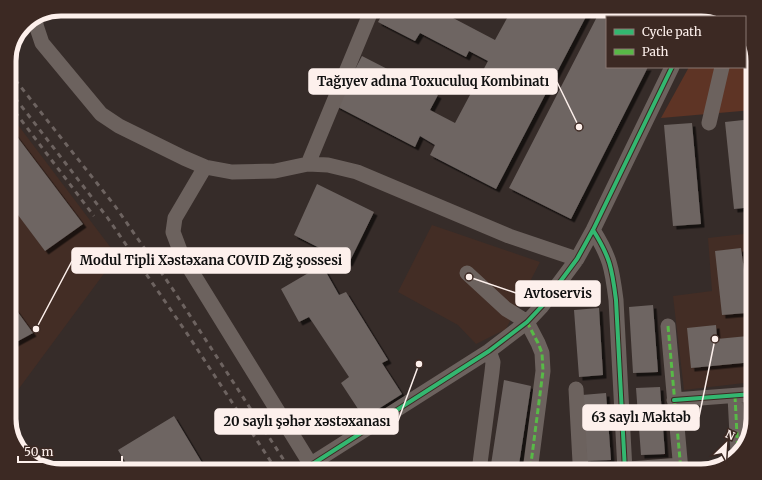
<svg xmlns="http://www.w3.org/2000/svg" width="762" height="480" font-family="Merriweather,serif">
<style>
.built{fill:#432d25}
.green{fill:#5e3425}
.building{fill:#6e6562;filter:url(#shadow)}
.lines{fill:none;stroke-linecap:round;stroke-linejoin:round}
.minor{stroke:#6c625e;stroke-width:15}
.rail{stroke:#6d6360;stroke-width:3;stroke-dasharray:5 5;stroke-linecap:butt}
.quiet{stroke:#58b947;stroke-width:3;stroke-dasharray:6 3;stroke-linecap:butt}
.cycleway-casing{stroke:#3c2923;stroke-width:6}
.cycleway{stroke:#33b770;stroke-width:4}
.rim{fill:none;stroke:#fdf0ec;stroke-width:5}
.leader{fill:none;stroke:#fdf0ec;stroke-width:1.5}
.callout-dot{fill:#fdf0ec;stroke:#3c2923;stroke-width:1.5}
.callout{fill:#fdf0ec;stroke:#fdf0ec;stroke-width:1.5}
.callout-label{font-size:13px;text-anchor:middle;font-weight:bold;fill:#111}
</style>
<defs>
<filter id="shadow"><feDropShadow dx="3.5" dy="3.5" stdDeviation="0" flood-color="#0009"/></filter>
</defs>
<rect width="100%" height="100%" fill="#362c29"/>
<path class="built" d="M9 113 117 256 9 402Z
M432 225 540 262 506 329 476 344 458 325 398 292Z
M753 233V382L684 390 673 296 712 291 708 238Z"/>
<path class="green" d="M745 34 753 58V110L661 118 689 67H745Z"/>
<path class="building" d="M385 9H436L495 40 512 9H590L496 189 430 155 435 145 420 136 415 147 336 106 362 56 438 95 430 110 455 123 488 61 469 51 466 57 420 33 415 41 378 22Z
M601 9H678L674 17H607V67H648L571 219 509 188Z
M753 119V207L734 209 725 122Z
M692 123 701 224 673 226 664 125Z
M9 126 83 224 45 251 9 203Z
M317 184 374 212 349 263 294 235Z
M741 248 744 270 753 269V362L691 368 687 328 716 325 717 339 748 336 746 313 722 315 715 251Z
M322 265 339 295 346 292 388 360 382 363 402 394 364 418 341 383 349 377 309 317 299 322 281 289Z
M9 300 33 333 9 346Z
M653 305 658 372 633 373 629 307Z
M599 308 603 375 579 377 574 310Z
M504 380 531 386 518 471H490Z
M660 387 665 454 641 455 636 388Z
M606 393 611 460 587 461 582 395Z
M174 416 207 471H131L118 450Z"/>
<g class="lines">
<path class="minor" d="M698 17 704 10
M36 19V25L42 43 101 114 119 126 184 158 205 167 232 172 275 171 308 164 328 165 357 172 509 236 577 259
M709 123 722 67
M308 164 372 9
M205 167 175 218 173 232 182 256 311 465
M593 230C610 257 612 268 616 300L625 471
M467 273 506 309 527 322 538 343 542 353 543 371 530 471
M668 326 681 471
M576 389 580 462 583 468 590 471
M735 396 738 454
M674 400 753 394
M300 471 489 351 527 322 542 306 577 259 593 230 672 67
M479 471 492 372 493 362 489 351
M603 471 681 465"/>
<path class="rail" d="M9 72 115 206 172 288 291 471
M9 90 107 217 186 332 277 471
M9 104 94 216"/>
<path class="quiet" d="M527 322 538 343 542 353 543 371 530 471
M668 326 681 471
M735 396 738 454
M625 470 681 465"/>
<defs>
<path id="cycleway" d="M593 230C610 257 612 268 616 300L625 471
M674 400 753 394
M311 465 489 351 527 322 542 306 577 259 593 230 672 67"/>
</defs>
<use href="#cycleway" class="cycleway-casing"/>
<use href="#cycleway" class="cycleway"/>
</g>
<path d="M0 0H762V480H0ZM61 16H701A45 45 0 0 1 746 61V419A45 45 0 0 1 701 464H61A45 45 0 0 1 16 419V61A45 45 0 0 1 61 16Z" fill="#3c2923" fill-rule="evenodd"/>
<path class="rim" d="M61 16H701A45 45 0 0 1 746 61V419A45 45 0 0 1 701 464H61A45 45 0 0 1 16 419V61A45 45 0 0 1 61 16Z"/>
<path class="leader" d="M579 127L557 82M36 329L72 261M469 277L516 293M715 339L699 417M419 364L398 421"/>
<g class="callout-dot">
<circle cx="579" cy="127" r="4"/>
<circle cx="36" cy="329" r="4"/>
<circle cx="469" cy="277" r="4"/>
<circle cx="715" cy="339" r="4"/>
<circle cx="419" cy="364" r="4"/>
</g>
<g class="callout">
<rect x="309" y="69" width="248" height="25" rx="4"/>
<rect x="72" y="248" width="278" height="25" rx="4"/>
<rect x="516" y="281" width="84" height="25" rx="4"/>
<rect x="583" y="405" width="116" height="25" rx="4"/>
<rect x="215" y="409" width="183" height="25" rx="4"/>
</g>
<g class="callout-label">
<text x="433" y="86">Tağıyev adına Toxuculuq Kombinatı</text>
<text x="211" y="265">Modul Tipli Xəstəxana COVID Zığ şossesi</text>
<text x="558" y="298">Avtoservis</text>
<text x="641" y="422">63 saylı Məktəb</text>
<text x="307" y="426">20 saylı şəhər xəstəxanası</text>
</g>
<rect x="606" y="16" width="140" height="52" fill="#3c2923" stroke="#897973"/>
<rect x="614" y="29" width="20" height="6" fill="#33b770" stroke="#897973"/>
<text x="642" y="36" font-size="12" fill="#fdf0ec">Cycle path</text>
<rect x="614" y="49" width="20" height="6" fill="#58b947" stroke="#897973"/>
<text x="642" y="56" font-size="12" fill="#fdf0ec">Path</text>
<g transform="translate(726 444) rotate(25)" stroke="#3c2923" stroke-width="3" paint-order="stroke">
<path d="M0-3L7 15L0 10L-7 15Z" fill="#fdf0ec"/>
<text y="-6" font-size="11" font-weight="bold" text-anchor="middle" fill="#fdf0ec">N</text>
</g>
<path d="M18 456v6h104v-6" fill="none" stroke="#fdf0ec" stroke-width="2"/>
<text x="24" y="456" font-size="12" fill="#fdf0ec" stroke="#3c2923" stroke-width="3" paint-order="stroke">50 m</text>
</svg>
